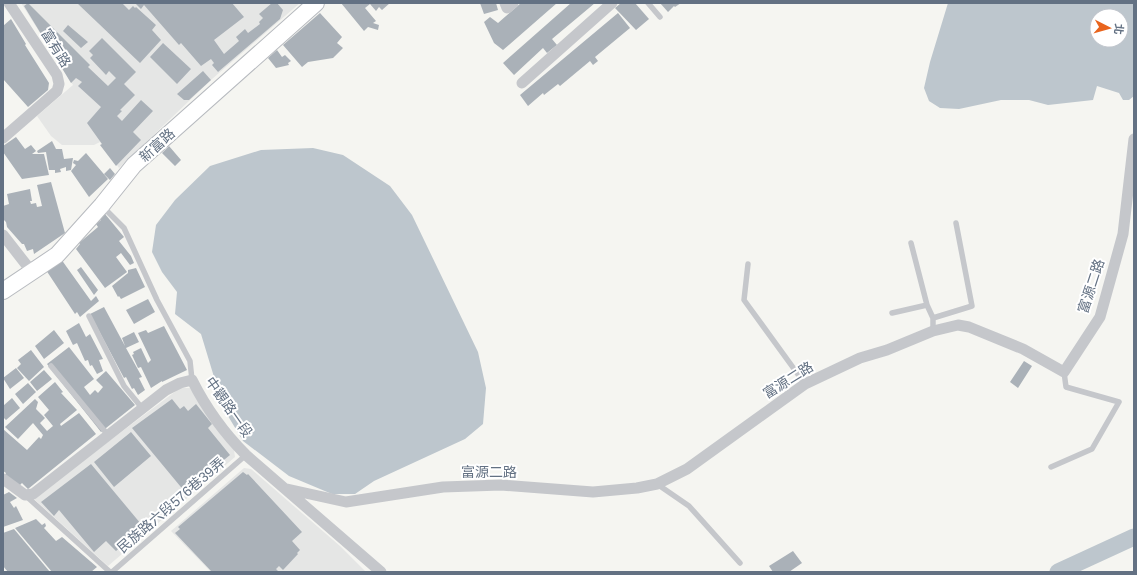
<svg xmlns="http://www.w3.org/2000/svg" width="1137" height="575" font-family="Helvetica,'Noto Sans TC',sans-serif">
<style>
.built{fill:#e5e6e5}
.water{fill:#bdc6cd;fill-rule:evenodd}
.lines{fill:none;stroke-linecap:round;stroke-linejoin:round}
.river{stroke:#bdc6cd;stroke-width:17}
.building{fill:#aab1b8}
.secondary-casing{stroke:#b7babf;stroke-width:18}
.lane{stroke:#c5c7cb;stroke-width:5.5}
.street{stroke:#c5c7cb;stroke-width:11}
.secondary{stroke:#fff;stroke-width:16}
.labels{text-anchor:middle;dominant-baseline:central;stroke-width:4;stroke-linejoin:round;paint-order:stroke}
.street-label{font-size:14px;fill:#637183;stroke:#fff}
</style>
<rect width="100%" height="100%" fill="#f5f5f1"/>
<path class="built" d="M21 3H300L212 79 119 168 100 142 94 145H62L51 136 37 116 73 85Z
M180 388H190L234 450 235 457 108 566 33 498Z
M244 468 251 469 340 546 366 572H211L171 531Z"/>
<path class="water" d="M948 3H1134V96L1129 100H1123L1119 93 1097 86 1093 100 1048 105 1029 100H1001L959 109 940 108 929 101 924 88 930 62ZM1097 16H1121V40H1097Z
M313 148 343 155 390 186 412 215 478 352 486 388 483 424 465 439 374 481 355 494H332L289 476 243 441 228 416 221 400 201 334 175 314 177 292 162 272 152 252 156 225 175 200 210 166 261 150Z"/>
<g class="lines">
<path class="river" d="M1058 572 1134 537"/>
</g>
<path class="building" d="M28 3 90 65 88 67 108 86 116 78 109 71 106 75 90 58 93 55 89 51 102 38 136 72 124 84 135 95 120 110 122 111 117 116 122 121 141 100 153 111 133 132 141 140 116 166 100 145 102 144 87 123 101 107 78 86 82 82 76 78 71 83 24 6Z
M77 3H122L129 10 133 6 135 8 136 7 156 25 152 30 161 40 140 63Z
M135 3H232L244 17 214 40 224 54 239 41 236 37 245 29 248 33 260 24 259 22 263 18 259 14 272 3H277L283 10 280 19 218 72 212 65 214 63 211 59 201 66 181 43 179 45 144 5 141 9Z
M341 3H390L382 10 379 7 376 11 370 4 365 8 376 21 373 23 379 25 378 30 368 27 364 31Z
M480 3H496L498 10 484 14Z
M521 3H557L503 50 494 43 484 22 490 17 498 23Z
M571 3H595L552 39 557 45 547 53 543 48 514 75 503 63Z
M621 3H635L649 19 636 30 615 8Z
M660 3H681L675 7 674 6 668 12Z
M320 13 342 37 337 43 343 48 333 58 308 62 302 67 283 45Z
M618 13 630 28 595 57 598 61 593 65 590 61 560 86 558 84 544 95 543 93 528 106 520 95Z
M11 19 26 44 25 45 49 83 48 90 28 107 3 79V26Z
M68 25 88 42 81 48 63 31Z
M163 43 191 69 177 84 150 57Z
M277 50 282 57 285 55 291 61 288 63 289 65 276 68 268 58Z
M203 71 211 80 189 100H184L177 94Z
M16 137 25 149 31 145 36 151 32 154H44L49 175 22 179 3 152V146Z
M52 141 56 149H62L64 159 73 158 71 170 66 171V167L60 169 61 172 55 173V170H49L46 152 38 153 37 151Z
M169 146 181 160 175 166 162 153Z
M86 153 108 179 89 197 71 171 76 165 73 163 74 160 78 161Z
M110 168 115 174 110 180 104 174Z
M51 182 65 233 34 254 33 249 27 251 24 244H22L7 227 6 222 3 219V206L9 204 7 194 30 189 32 201H30L31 204 36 203 37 207 42 206 37 185Z
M105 214 124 237 119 241 131 256 134 263 130 265 121 253 116 257 127 272 105 288 76 249 80 244 79 243 98 227 96 224 101 220 100 218Z
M61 259 91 301 96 296 99 301 80 317 77 312 75 314 46 270Z
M81 267 98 290 94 295 77 270Z
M136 268 145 287 121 299 119 296 118 297 112 286 128 273V270Z
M148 299 155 312 134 324 126 310Z
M104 307 125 346 122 338 134 332 139 342 126 348 142 377 139 378 145 390 138 395 134 388 132 389 126 377 124 378 90 314Z
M79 323 86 337 90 334 103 359 99 360 103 371 97 374 92 365 90 366 88 360 85 361 77 343 73 345 66 331Z
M164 326 187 370 162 382V381L151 388 141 367 138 368 132 355 134 354 133 352 141 348 148 363 151 360 138 333 146 330 148 333Z
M54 330 64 343 44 359 35 346Z
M69 347 94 379 84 387 90 395 95 390 98 393 103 387 96 380 106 371 135 405 101 432 47 364Z
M31 350 44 367 29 381 17 368 21 364 18 360Z
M1024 361 1032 366 1018 388 1010 382Z
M16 368 24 378 10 389 3 378Z
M44 370 52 379 37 391 30 382Z
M55 382 63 392 61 393 77 410 60 424 61 426 79 413 96 434 28 489 22 483 19 486 5 475 6 473 3 471V429L27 450 39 437 41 439 43 435 33 423 18 439 5 427 35 399 38 402 36 409 45 418 40 423 47 431 53 426 44 415 49 410 38 397Z
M28 383 36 392 23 404 15 394Z
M12 398 20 408 6 420 3 417V406Z
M172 399 180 409 184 406 188 411 196 404 212 424 208 428 230 455 185 492 132 428Z
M131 432 151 456 114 487 94 462Z
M91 464 141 524 121 541 124 544 116 551 106 541 94 552 59 510 54 516 41 502Z
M243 472 247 475 248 474 302 532 292 541 300 550 297 553 298 554 283 570 279 566 276 569 279 572H212L175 533 180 529 178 527Z
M9 492 17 498 10 502 14 508 16 506 23 520 3 527V495Z
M36 519 42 525 45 523 46 526 44 528 56 541 62 537 97 567 91 572H52L15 528Z
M14 529 50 572H8L3 566V533Z
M793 551 802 563 789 572H773L769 566Z"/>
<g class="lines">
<defs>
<path id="secondary" d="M3 291 57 255 102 205 134 165 316 3"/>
</defs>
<use href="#secondary" class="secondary-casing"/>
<path class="lane" d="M648 3 660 17
M103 207 124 228 157 300 190 361 192 380
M911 243 927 305 933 318V331
M748 264 744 300 805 384
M892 313 927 305
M89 316 124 386 142 408
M933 318 972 306 956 223
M51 366 108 435
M1051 467 1092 449 1119 402 1066 387 1064 372
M657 484 689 506 740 563
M25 495 110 572
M112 572 246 455"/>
<path class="street" d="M505 3 507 8 513 3
M522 83 612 3
M3 138 57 91 59 84 57 75 9 3
M3 235 32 272
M3 479 25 495 33 494 166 390 180 383 192 380C206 408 224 433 246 455L381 572
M287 489 346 502 443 487 501 485 593 492 637 488 657 484 687 469 805 384 860 358 887 350 933 331 958 325 969 327 1023 349 1064 372 1100 317 1123 234 1134 139"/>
<use href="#secondary" class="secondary"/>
</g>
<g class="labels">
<g class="street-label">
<text transform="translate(56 48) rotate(58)">富有路</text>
<text transform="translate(157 145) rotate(-42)">新富路</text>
<text transform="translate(1091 286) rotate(-72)">富源二路</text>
<text transform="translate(788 380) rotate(-32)">富源二路</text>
<text transform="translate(229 407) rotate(55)">中觀路一段</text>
<text x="489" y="472">富源二路</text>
<text transform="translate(171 505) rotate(-41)">民族路六段576巷39弄</text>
</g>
</g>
<rect width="1137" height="575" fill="none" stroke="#637183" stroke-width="8"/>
<g transform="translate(1109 28) rotate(96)"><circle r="19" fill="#ffffff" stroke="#c1c6cd"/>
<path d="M0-3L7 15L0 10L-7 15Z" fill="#e9641d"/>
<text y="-6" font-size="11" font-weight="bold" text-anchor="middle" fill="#637183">北</text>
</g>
</svg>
